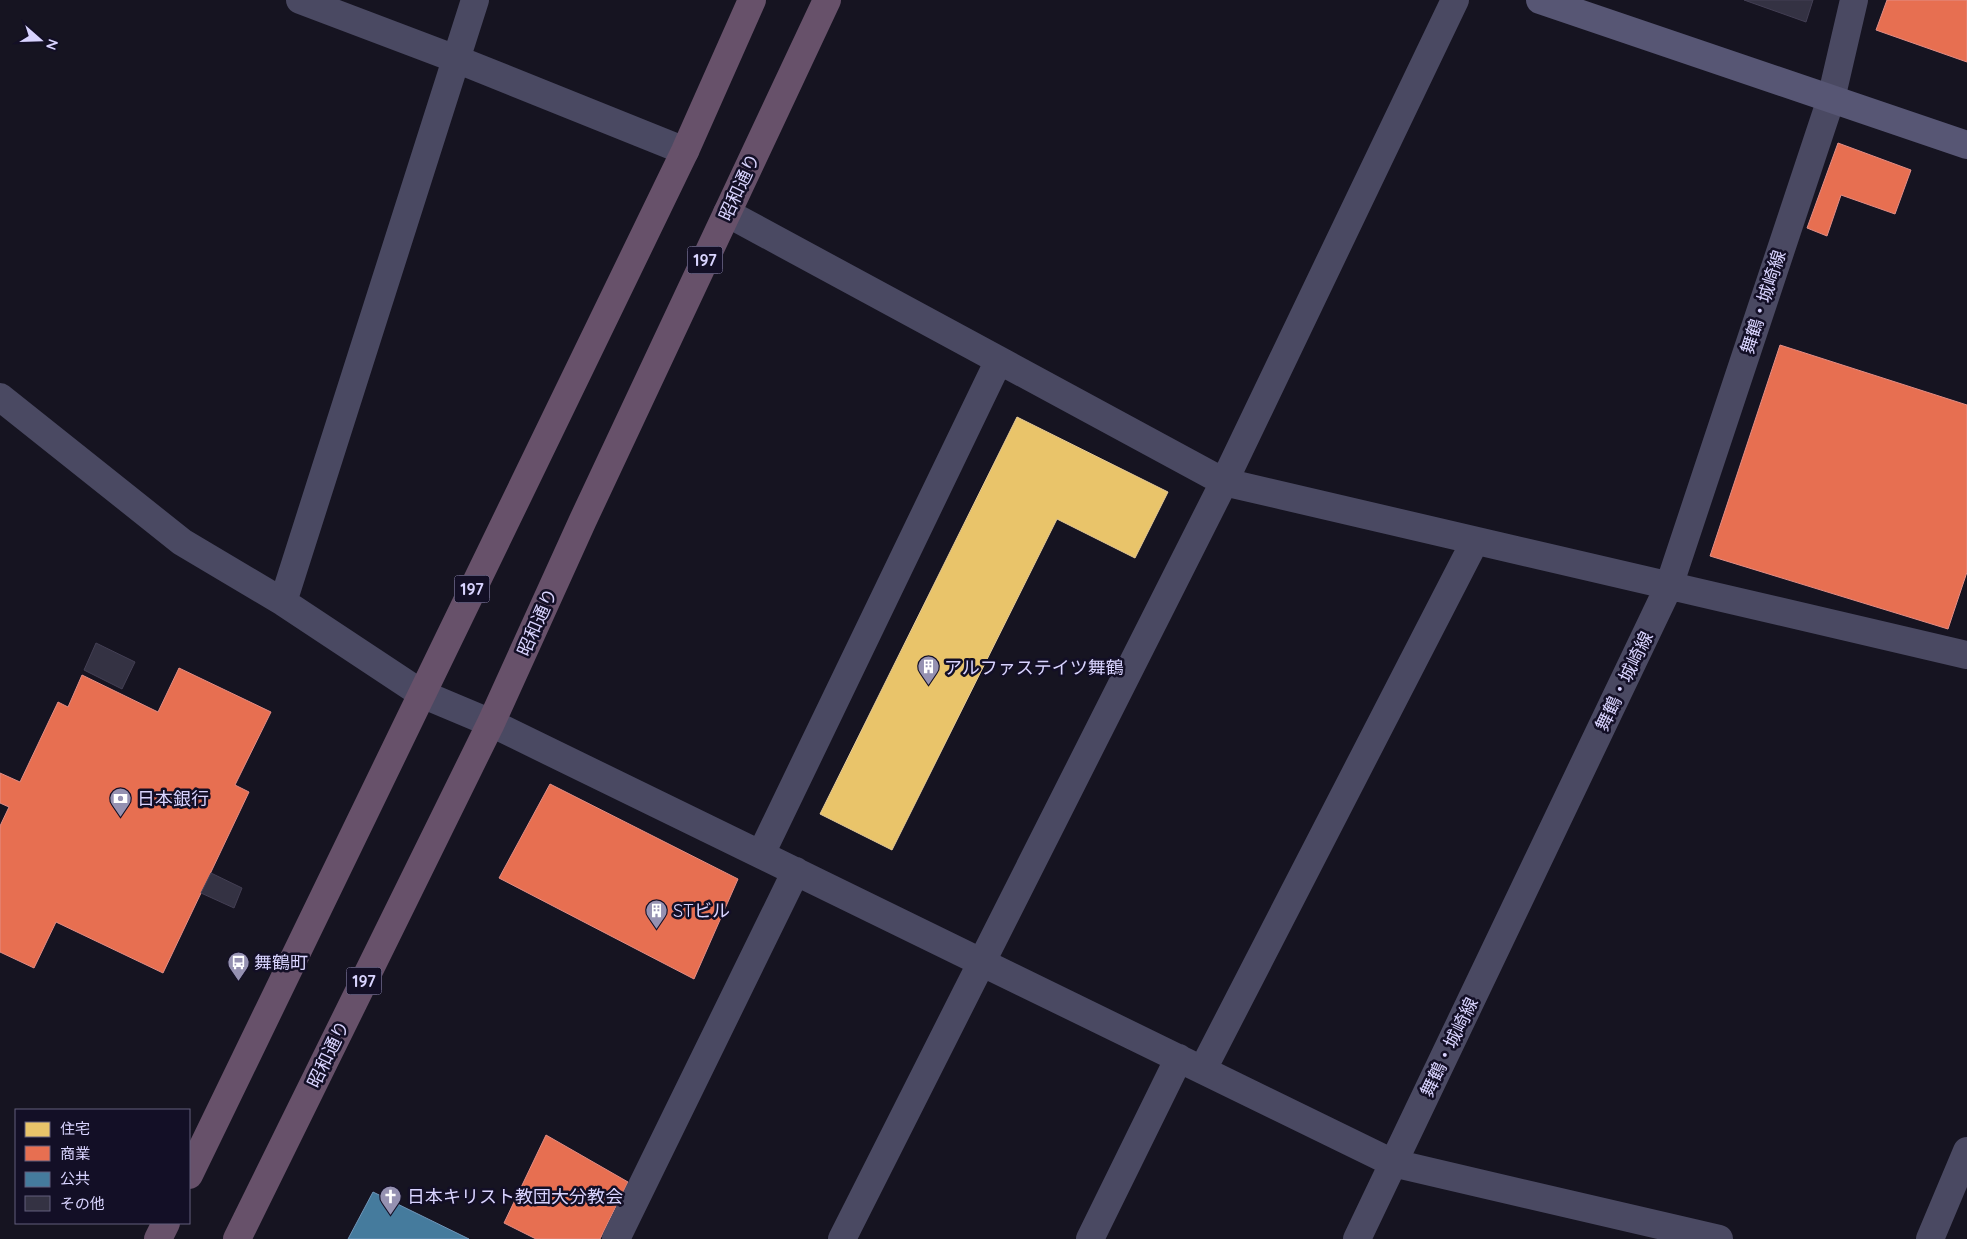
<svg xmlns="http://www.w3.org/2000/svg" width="1967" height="1239" font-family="Quicksand,'Noto Sans JP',sans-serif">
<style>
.homes{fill:#e9c46a;stroke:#e4c997}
.shops{fill:#e76f51;stroke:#e38d85}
.public{fill:#457b9d;stroke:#7196ba}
.building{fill:#343243;stroke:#433f54}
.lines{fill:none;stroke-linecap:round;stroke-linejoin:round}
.street{stroke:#4a4962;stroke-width:28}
.secondary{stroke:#575674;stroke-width:28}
.highway{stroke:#67516a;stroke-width:28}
.labels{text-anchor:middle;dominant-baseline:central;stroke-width:5;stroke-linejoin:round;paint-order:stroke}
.shield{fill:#130f26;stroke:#9e99be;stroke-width:1}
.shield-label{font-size:16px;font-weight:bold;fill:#d9d4ff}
.street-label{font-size:18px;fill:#d9d4ff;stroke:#130f26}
.poi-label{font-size:18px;fill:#d9d4ff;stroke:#130f26;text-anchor:start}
</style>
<rect width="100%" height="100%" fill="#161421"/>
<path class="homes" d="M1017 417 1168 492 1135 558 1057 519 892 850 820 814Z"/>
<path class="shops" d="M1887 0H1967V62L1876 30Z
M1838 143 1911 170 1895 214 1841 195 1827 236 1807 228Z
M1780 345 1967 405V572L1948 629 1710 556Z
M179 668 271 712 235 785 249 792 163 973 56 922 34 968 0 952V826L9 807 0 803V773L20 782 58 702 68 707 82 675 158 712Z
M550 784 738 879 694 979 499 878Z
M546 1135 628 1182 600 1239H536L504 1223Z"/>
<path class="public" d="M373 1192 469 1239H348Z"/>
<path class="building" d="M1744 0H1813L1806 22Z
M96 643 135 662 122 689 84 670Z
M211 873 242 888 234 908 201 893Z"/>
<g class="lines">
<path class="street" d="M300 0 456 59 685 151
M727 213 1224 482 1967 655
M0 397 182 542 283 602 422 694 491 723 1393 1163 1719 1239
M283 602 475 0
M761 854 999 360
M1203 1069 1475 541
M616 1239 796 871
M842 1239 1224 482 1455 0
M1090 1239 1179 1058
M1357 1239 1669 586 1831 99 1854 0
M1930 1239 1967 1151"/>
<path class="secondary" d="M1540 0 1967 145"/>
<path class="highway" d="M189 1175 685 151 752 0
M158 1239 166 1223
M237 1239 491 723 583 520 827 0"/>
</g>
<defs>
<symbol id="building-pin" viewBox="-11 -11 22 30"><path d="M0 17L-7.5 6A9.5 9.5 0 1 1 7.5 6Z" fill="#9591b1" stroke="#130f26"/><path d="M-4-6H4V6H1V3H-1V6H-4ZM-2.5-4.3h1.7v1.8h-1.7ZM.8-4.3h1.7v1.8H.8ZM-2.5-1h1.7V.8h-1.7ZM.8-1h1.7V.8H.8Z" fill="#fff"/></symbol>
<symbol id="bank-pin" viewBox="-11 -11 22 30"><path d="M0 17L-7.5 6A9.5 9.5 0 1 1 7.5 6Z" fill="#9591b1" stroke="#130f26"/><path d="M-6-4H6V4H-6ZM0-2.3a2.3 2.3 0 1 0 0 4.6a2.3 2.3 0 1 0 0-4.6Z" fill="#fff"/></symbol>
<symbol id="bus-pin" viewBox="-11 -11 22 30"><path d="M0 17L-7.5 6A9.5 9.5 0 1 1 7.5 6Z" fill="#9591b1" stroke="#130f26"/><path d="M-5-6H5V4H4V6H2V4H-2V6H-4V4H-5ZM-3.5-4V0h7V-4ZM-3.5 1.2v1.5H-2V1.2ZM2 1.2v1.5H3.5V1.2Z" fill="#fff"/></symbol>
<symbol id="church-pin" viewBox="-11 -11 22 30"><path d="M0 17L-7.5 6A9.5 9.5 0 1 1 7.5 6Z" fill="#9591b1" stroke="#130f26"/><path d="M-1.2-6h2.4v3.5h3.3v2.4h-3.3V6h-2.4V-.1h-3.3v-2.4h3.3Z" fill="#fff"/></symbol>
</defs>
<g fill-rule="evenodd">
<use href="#building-pin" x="916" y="654" width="25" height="34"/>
<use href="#bank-pin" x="108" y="786" width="25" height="34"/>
<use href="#building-pin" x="644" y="898" width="25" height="34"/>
<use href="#bus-pin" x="226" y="950" width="25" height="34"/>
<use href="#church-pin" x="378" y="1184" width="25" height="34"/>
</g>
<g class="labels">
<g class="shield">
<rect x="687.5" y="246.5" width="35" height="27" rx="4"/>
<rect x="454.5" y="575.5" width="35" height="27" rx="4"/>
<rect x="346.5" y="967.5" width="35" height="27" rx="4"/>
</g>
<g class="shield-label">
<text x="705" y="260">197</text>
<text x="472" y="589">197</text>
<text x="364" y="981">197</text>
</g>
<g class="street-label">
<text transform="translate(739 187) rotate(-65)">昭和通り</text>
<text transform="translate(1763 302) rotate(-72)">舞鶴・城崎線</text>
<text transform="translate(537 622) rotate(-66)">昭和通り</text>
<text transform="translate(1624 681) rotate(-64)">舞鶴・城崎線</text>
<text transform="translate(1449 1047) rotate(-64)">舞鶴・城崎線</text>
<text transform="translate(328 1054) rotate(-64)">昭和通り</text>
</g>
<g class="poi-label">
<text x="944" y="667">アルファステイツ舞鶴</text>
<text x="137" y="798">日本銀行</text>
<text x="673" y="910">STビル</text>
<text x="254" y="962">舞鶴町</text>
<text x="407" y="1196">日本キリスト教団大分教会</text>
</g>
</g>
<rect x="15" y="1109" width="175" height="115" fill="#130f26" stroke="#625e7d"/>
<rect x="25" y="1122" width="25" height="15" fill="#e9c46a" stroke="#625e7d"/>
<text x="60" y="1134" font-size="15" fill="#d9d4ff">住宅</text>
<rect x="25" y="1146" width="25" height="15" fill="#e76f51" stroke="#625e7d"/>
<text x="60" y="1159" font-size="15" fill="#d9d4ff">商業</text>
<rect x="25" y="1172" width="25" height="15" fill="#457b9d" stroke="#625e7d"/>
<text x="60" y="1184" font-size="15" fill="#d9d4ff">公共</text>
<rect x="25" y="1196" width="25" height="15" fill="#343243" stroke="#625e7d"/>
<text x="60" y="1209" font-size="15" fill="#d9d4ff">その他</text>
<g transform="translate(40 40) rotate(110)" stroke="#130f26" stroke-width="4" paint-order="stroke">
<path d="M0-4L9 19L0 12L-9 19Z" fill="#d9d4ff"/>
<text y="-8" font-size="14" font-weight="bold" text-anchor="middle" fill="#d9d4ff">N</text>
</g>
</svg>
